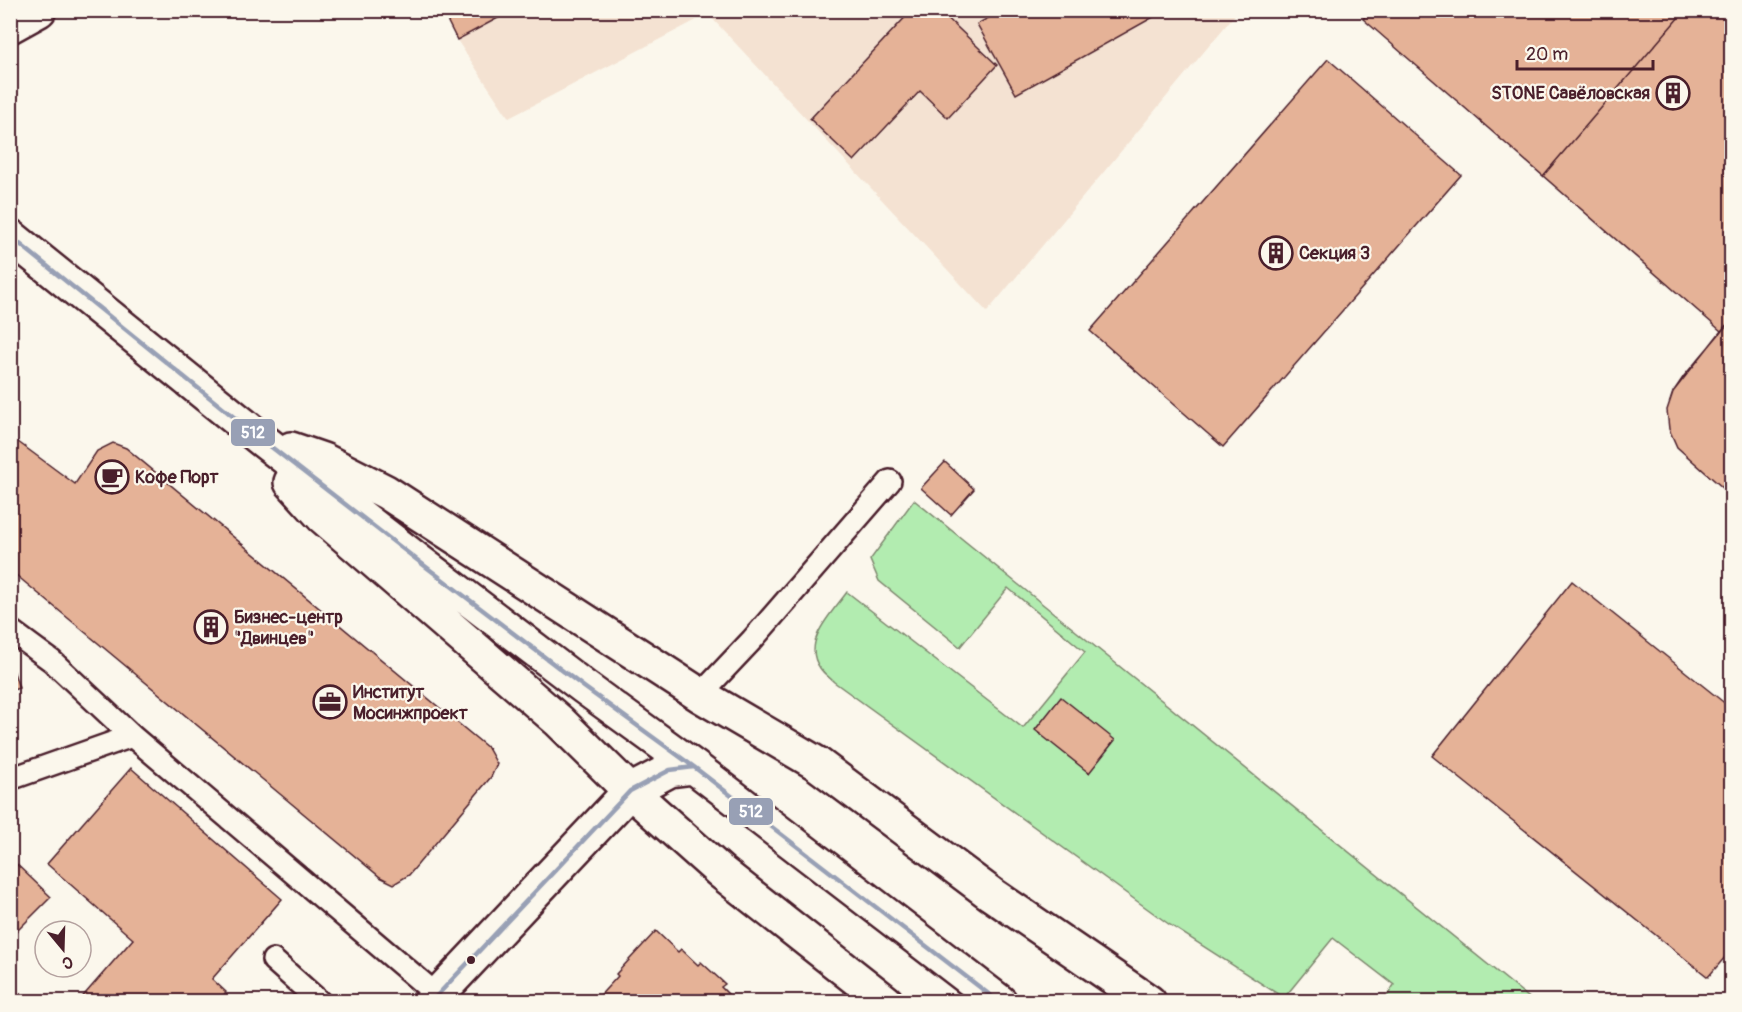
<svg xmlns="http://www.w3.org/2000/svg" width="1742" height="1012" font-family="Pangolin,sans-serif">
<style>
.built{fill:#f4e2d2}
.green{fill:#b2ecb0;stroke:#7e866e;stroke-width:1.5}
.building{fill:#e5b297;stroke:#4a1f2b;stroke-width:1.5}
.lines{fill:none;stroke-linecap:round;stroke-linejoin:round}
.service-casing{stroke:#4a1f2b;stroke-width:26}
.minor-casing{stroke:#4a1f2b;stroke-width:38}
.tertiary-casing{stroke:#4a1f2b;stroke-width:38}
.service{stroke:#fbf7ec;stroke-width:21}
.minor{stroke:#fbf7ec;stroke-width:33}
.tertiary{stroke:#fbf7ec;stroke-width:33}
.bus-1-casing{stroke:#fbf7ec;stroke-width:9}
.bus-1{stroke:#98a0b5;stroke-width:4.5}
.bus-dot{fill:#4a1f2b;stroke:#fbf7ec;stroke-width:2}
.labels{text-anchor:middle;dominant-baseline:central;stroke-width:4.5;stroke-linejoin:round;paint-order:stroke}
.poi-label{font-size:18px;font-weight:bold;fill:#4a1f2b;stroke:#fbf7ec;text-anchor:start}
.line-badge{stroke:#fbf7ec;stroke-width:2}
.badge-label{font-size:16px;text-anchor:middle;font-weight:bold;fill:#fff}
</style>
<rect width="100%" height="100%" fill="#fbf7ec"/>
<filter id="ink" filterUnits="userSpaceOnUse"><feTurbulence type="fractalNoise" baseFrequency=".0167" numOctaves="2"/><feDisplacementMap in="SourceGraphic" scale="12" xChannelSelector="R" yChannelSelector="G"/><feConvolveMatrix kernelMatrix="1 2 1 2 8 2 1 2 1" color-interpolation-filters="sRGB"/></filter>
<g filter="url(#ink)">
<path class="built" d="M442 11H1238L987 312 708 14 509 118 457 40Z"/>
<path class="green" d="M914 500 1533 1001H1384L1394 985 1333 938 1284 998 1170 925 834 682C829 677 823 673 820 668 801 642 832 613 847 592L1023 728 1085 652 1008 588 960 647 879 581 870 560Z"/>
<path class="building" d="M442 10H513L457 40Z
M912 10H939L997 65 948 118 920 91 854 161 810 119Z
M1003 10H1166L1016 94 977 24Z
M1370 10H1732V496L1677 447 1669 429 1667 410 1673 392 1721 331 1363 19Z
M1370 10H1685L1543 176 1363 19Z
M1685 10H1732V319L1721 331 1543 176Z
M1328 59 1461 175 1223 447 1090 331Z
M1732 319V496L1677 447 1669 429 1667 410 1673 392 1684 376Z
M10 436 75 484 97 451 113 443 126 448 488 748 497 764 491 777 409 875 394 884 380 877 10 570Z
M945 462 974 489 951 515 921 488Z
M1572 581 1732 709V949L1708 977 1432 756Z
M10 660 19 688 10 691Z
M1061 697 1115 740 1089 773 1035 730Z
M131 768 282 899 212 979 226 992 218 1002H78L133 939 47 864Z
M10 858 51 897 10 938Z
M656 931 678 952 681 949 698 965 701 962 725 984 721 987 736 1002H594L618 976 616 974Z"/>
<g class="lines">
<defs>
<path id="service" d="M10 630 52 661 132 736
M700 695 752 640 890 481
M10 779 132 736 437 995
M273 960 320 1002"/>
<path id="minor" d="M10 26 39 10"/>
<path id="tertiary" d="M10 236 261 439 421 563 584 687 694 767 1000 1002
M291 449 323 460 386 492 700 695 816 763 991 894 1149 1002
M291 482 323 517 559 721 630 791 721 872 886 1002
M431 1002 630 791 670 770 694 767"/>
</defs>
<use href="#service" class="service-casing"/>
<use href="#minor" class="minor-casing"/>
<use href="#tertiary" class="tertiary-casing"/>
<use href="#service" class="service"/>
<use href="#minor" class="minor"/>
<use href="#tertiary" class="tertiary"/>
<defs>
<path id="bus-1" d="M10 236 261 439 421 563 584 687 694 767 999 1002
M431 1002 630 791 670 770 694 767"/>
</defs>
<use href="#bus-1" class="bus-1-casing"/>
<use href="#bus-1" class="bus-1"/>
</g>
</g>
<defs>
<symbol id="building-ring" viewBox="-11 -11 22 22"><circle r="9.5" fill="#fbf7ec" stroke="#4a1f2b" stroke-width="1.5"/><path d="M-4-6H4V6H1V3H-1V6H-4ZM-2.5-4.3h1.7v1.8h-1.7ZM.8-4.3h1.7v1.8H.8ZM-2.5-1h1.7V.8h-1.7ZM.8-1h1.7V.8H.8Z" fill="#4a1f2b"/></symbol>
<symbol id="cafe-ring" viewBox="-11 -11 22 22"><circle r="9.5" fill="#fbf7ec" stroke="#4a1f2b" stroke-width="1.5"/><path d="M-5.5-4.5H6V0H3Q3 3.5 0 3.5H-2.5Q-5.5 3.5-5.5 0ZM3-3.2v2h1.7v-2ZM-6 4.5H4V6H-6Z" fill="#4a1f2b"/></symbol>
<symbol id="office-ring" viewBox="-11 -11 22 22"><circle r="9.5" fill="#fbf7ec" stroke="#4a1f2b" stroke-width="1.5"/><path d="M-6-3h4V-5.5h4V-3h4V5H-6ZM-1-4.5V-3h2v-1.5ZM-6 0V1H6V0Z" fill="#4a1f2b"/></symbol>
</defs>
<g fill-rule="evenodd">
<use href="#building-ring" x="1654" y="74" width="38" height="38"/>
<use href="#building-ring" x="1257" y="234" width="38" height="38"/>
<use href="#cafe-ring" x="93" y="458" width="38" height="38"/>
<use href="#building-ring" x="192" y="608" width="38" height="38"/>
<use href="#office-ring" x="311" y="683" width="38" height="38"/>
</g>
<circle class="bus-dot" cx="471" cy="960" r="5"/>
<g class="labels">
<g class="poi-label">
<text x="1650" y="93" text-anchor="end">STONE Савёловская</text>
<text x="1299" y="253">Секция 3</text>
<text x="135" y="477">Кофе Порт</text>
<text x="234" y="617">Бизнес-центр<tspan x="234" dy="21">"Двинцев"</tspan></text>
<text x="353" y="692">Институт<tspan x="353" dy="21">Мосинжпроект</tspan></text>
</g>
</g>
<g class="line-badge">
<rect x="230" y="418" width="46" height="29" rx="6" fill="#98a0b5"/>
<rect x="728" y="797" width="46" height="29" rx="6" fill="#98a0b5"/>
</g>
<g class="badge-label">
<text x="253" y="438">512</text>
<text x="751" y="817">512</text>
</g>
<rect width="1742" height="1012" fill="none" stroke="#fbf7ec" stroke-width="36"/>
<rect x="18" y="18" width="1706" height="976" fill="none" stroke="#4a1f2b" stroke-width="2" filter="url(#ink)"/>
<g transform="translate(63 949) rotate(161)"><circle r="28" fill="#fbf7ec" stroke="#b4a19f" stroke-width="1.5"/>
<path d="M0-4.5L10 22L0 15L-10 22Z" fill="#4a1f2b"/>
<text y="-9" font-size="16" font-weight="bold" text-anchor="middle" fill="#4a1f2b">С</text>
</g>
<path d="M1517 60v9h136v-9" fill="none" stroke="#4a1f2b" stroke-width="3"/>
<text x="1526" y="60" font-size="18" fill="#4a1f2b" stroke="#fbf7ec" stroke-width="4.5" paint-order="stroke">20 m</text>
</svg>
